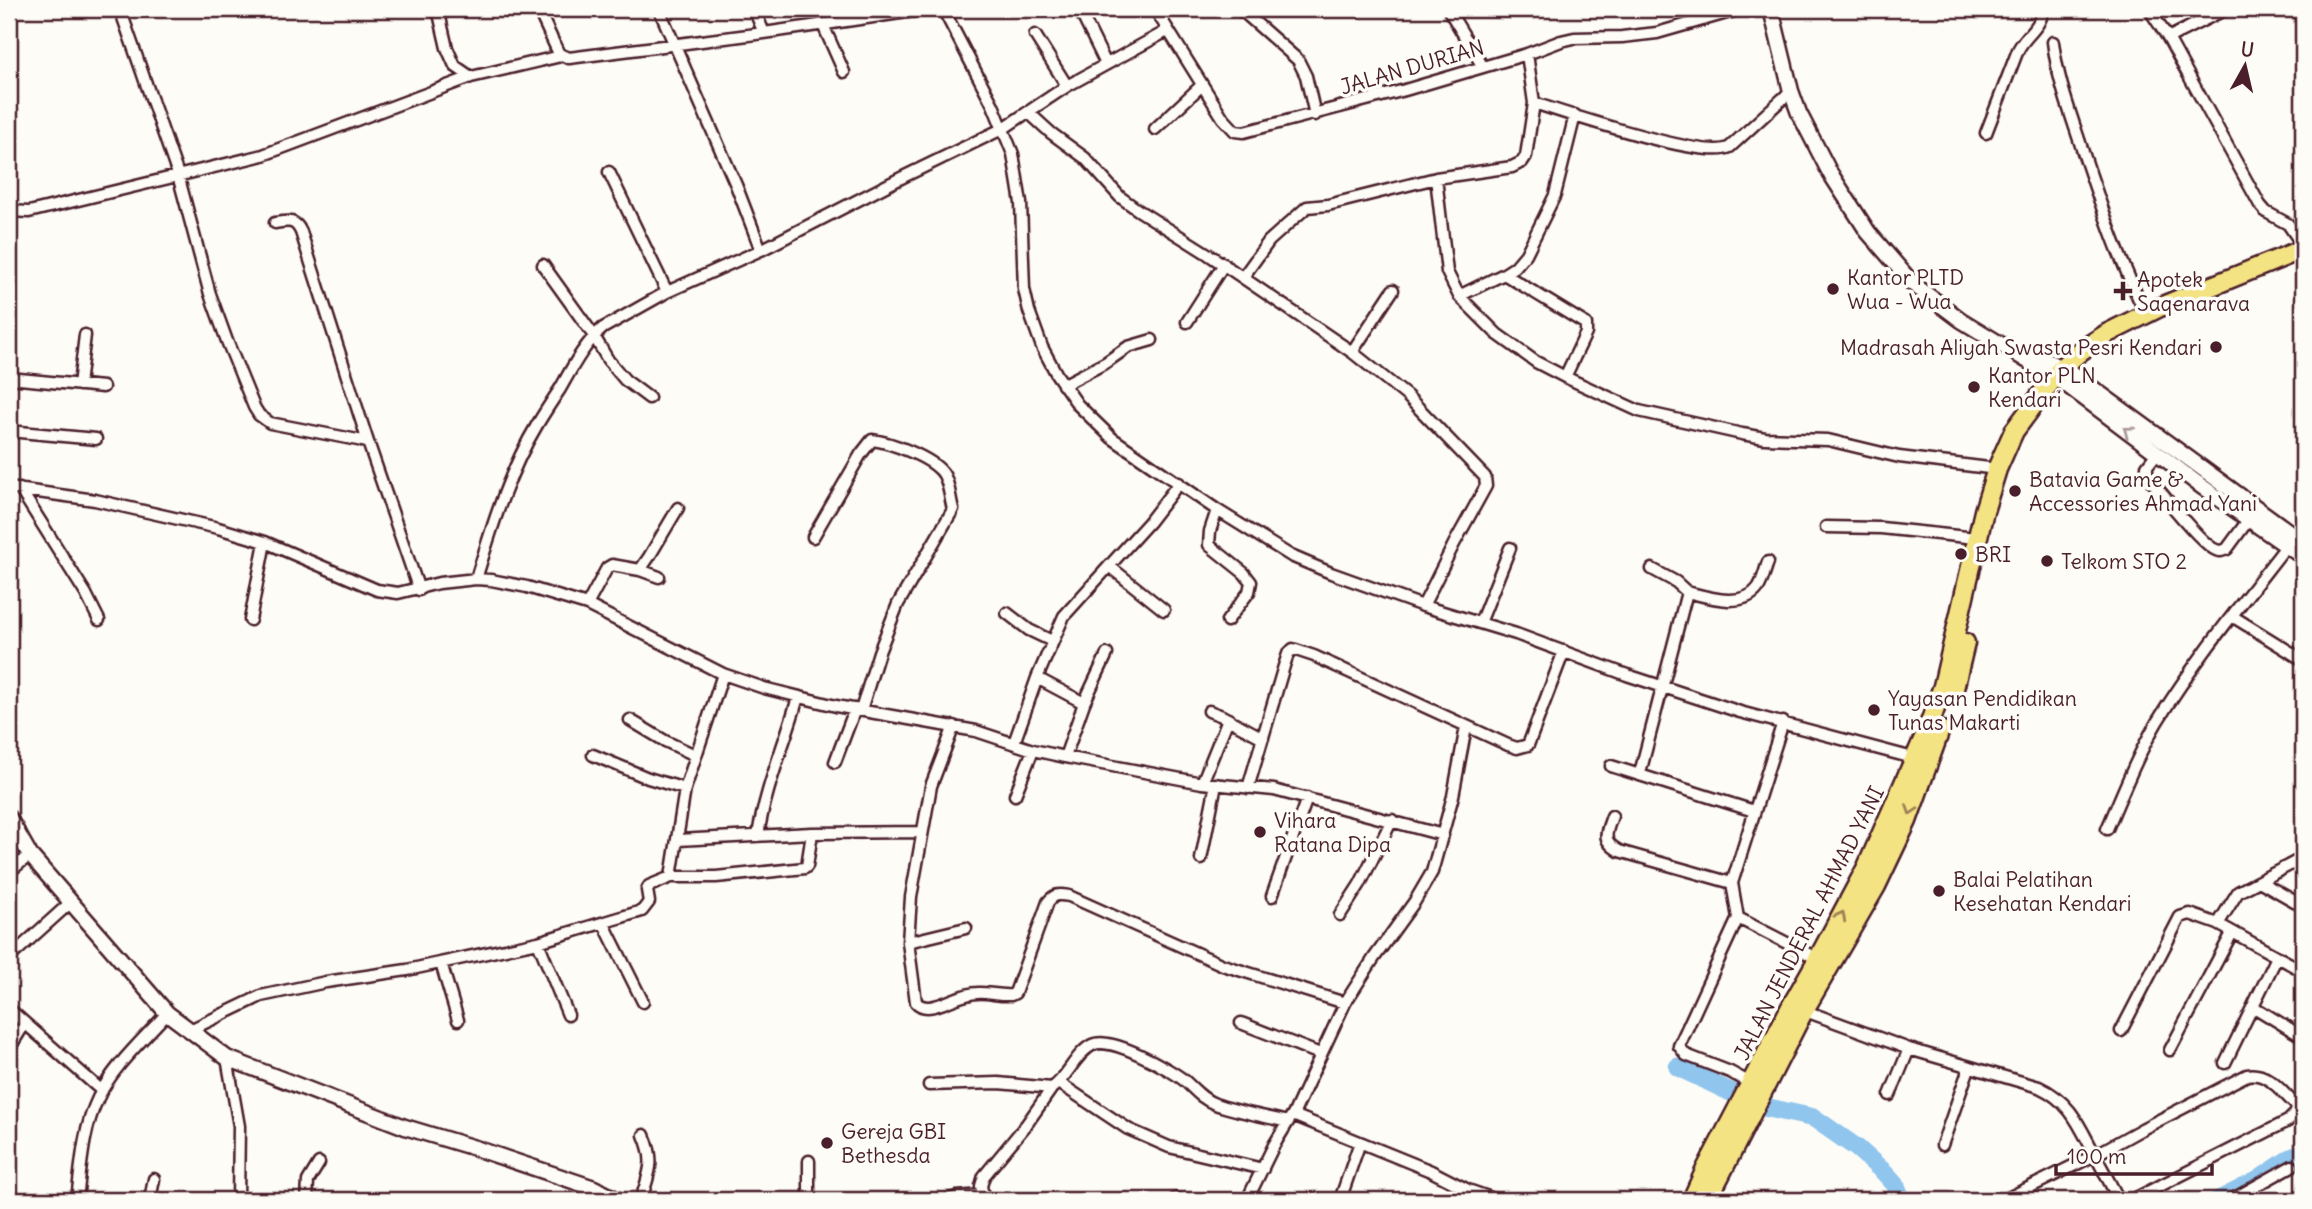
<svg xmlns="http://www.w3.org/2000/svg" width="2312" height="1209" font-family="Delius,sans-serif">
<style>
.lines{fill:none;stroke-linecap:round;stroke-linejoin:round}
.river{stroke:#90c5ed;stroke-width:19}
.street-casing{stroke:#4a1f2b;stroke-width:15}
.secondary-casing{stroke:#4a1f2b;stroke-width:19}
.highway-casing{stroke:#4a1f2b;stroke-width:23}
.street{stroke:#fdfcf7;stroke-width:10}
.secondary{stroke:#fdfcf7;stroke-width:14}
.highway{stroke:#f4e382;stroke-width:18}
.oneway{stroke:#ac999b}
.oneway2{stroke:#9f8156}
.poi-dot{fill:#4a1f2b;stroke:#fdfcf7;stroke-width:2.5}
.labels{text-anchor:middle;dominant-baseline:central;stroke-width:7;stroke-linejoin:round;paint-order:stroke}
.street-label{font-size:21px;fill:#4a1f2b;stroke:#fdfcf7}
.poi-label{font-size:21px;fill:#4a1f2b;stroke:#fdfcf7;text-anchor:start}
</style>
<rect width="100%" height="100%" fill="#fdfcf7"/>
<filter id="ink" filterUnits="userSpaceOnUse"><feTurbulence type="fractalNoise" baseFrequency=".0143" numOctaves="2"/><feDisplacementMap in="SourceGraphic" scale="14" xChannelSelector="R" yChannelSelector="G"/><feConvolveMatrix kernelMatrix="1 2 1 2 8 2 1 2 1" color-interpolation-filters="sRGB"/></filter>
<g filter="url(#ink)">
<g class="lines">
<path class="river" d="M1678 1067 1760 1106 1814 1118 1857 1148 1885 1173 1895 1184 1902 1200
M2219 1200 2257 1181 2291 1158 2303 1153"/>
<defs>
<path id="street" d="M120 9 178 175 210 294 227 341 254 407 259 415 270 423 368 442
M438 9 447 48 455 66 471 77
M538 9 559 54 569 58 764 33 928 9
M659 9 736 185 761 250
M754 9 764 33
M943 9 993 105 1013 154 1021 203 1024 289 1029 311 1042 347 1057 375 1078 405 1112 438 1217 510 1291 556 1331 573 1423 606 1516 634 1627 675 1740 712 1917 759
M1079 9 1106 64
M1155 9 1223 118 1235 131 1244 132 1405 90 1527 54 1561 41 1574 38 1622 37 1657 33 1741 9
M1240 9 1298 60 1306 76 1315 115
M1448 9 1483 67
M2149 9 2168 38 2260 205 2266 212 2288 224 2303 246
M823 25 844 72
M1035 35 1067 86
M2168 38 2226 9
M2053 42C2058 82 2071 114 2083 152 2102 208 2119 260 2146 314
M1534 103C1565 113 1708 161 1730 147L1791 91
M1028 112 1051 133 1085 158 1120 197 1138 210 1208 254 1352 352 1407 396 1485 477 1486 486 1454 544 1423 606
M1155 129 1202 85
M1986 133 2018 50C2026 34 2041 28 2043 9
M609 172 667 292
M1436 178 1447 272 1459 296 1497 334 1536 362 1565 377 1639 411 1742 434 1765 438 1828 440 1899 457 1997 469
M9 211 29 212 263 155 471 77 561 56
M275 223C288 221 295 219 301 232L368 442 419 590
M543 265 594 336 608 360 625 380 649 398
M1504 274 1586 324V333L1565 377
M1243 277 1269 241 1307 207 1328 205 1436 178 1512 167 1522 162 1526 156 1534 103 1527 54
M1459 296 1504 274 1515 267 1526 254 1555 195 1575 115
M1187 322 1224 264
M1352 352 1393 290
M9 378 103 387
M79 385 85 335
M1063 385 1105 363 1128 347 1152 340
M9 431 96 439
M2157 453 2147 466V475C2158 489 2202 545 2216 550 2221 552 2222 551 2227 549L2249 519
M9 488 95 500 218 528 265 542 377 590 398 593 439 583 476 579 491 580 527 587 587 605 723 674 764 688 836 706 976 731 1033 750 1065 757 1202 783 1274 790 1443 835
M20 489 86 594 99 620
M1217 510 1210 531 1209 545 1244 573 1251 582 1249 592 1227 621
M1826 527 1881 528 1976 538
M813 537 861 454 872 440C890 442 930 457 942 472 949 480 950 499 953 509L951 513 898 604 879 652 861 710
M1109 566 1164 610
M1652 569 1676 582 1687 592
M640 570 649 557 678 508
M476 579C492 527 508 473 537 425 544 413 552 401 560 389 572 368 584 344 603 328L667 292 761 250 903 177 1004 128 1067 86 1167 31
M587 605 607 568 612 565 640 570 659 577
M1007 613 1029 630 1052 641
M2232 616 2303 660
M250 620 265 542
M1480 623 1510 548
M1037 678 1084 703
M1209 711 1222 716 1263 738
M630 720 665 741 695 755
M954 726 931 786 911 897 908 942 916 1002C929 1017 957 993 977 993 988 992 999 996 1011 995L1015 993 1048 902C1054 894 1059 894 1069 896L1223 965 1345 1003 1374 958 1415 901 1432 872 1453 796 1466 727
M1014 743 1037 678 1064 616 1149 522 1179 483
M593 755 648 778 685 789
M1065 757 1084 703 1107 654
M835 762 855 709
M1611 766 1754 811
M1640 773 1687 592C1707 597 1743 609 1758 588 1763 581 1765 570 1768 562
M1202 783 1228 719
M1248 788 1284 666 1288 654 1293 649 1314 656 1508 745 1517 748 1528 745 1530 740 1564 651
M1015 795 1033 750
M1612 816C1606 834 1601 840 1619 851L1732 883
M2107 829C2123 792 2137 756 2157 722 2195 660 2242 603 2287 545
M812 833 922 832
M758 836C765 788 785 744 798 697
M2303 858 2238 892 2218 924 2303 971
M1201 859 1216 784
M9 872 30 855
M671 877 685 789 723 674
M2259 881 2303 906
M1272 896 1307 798
M1340 915 1360 884 1392 820
M1738 918 1679 1046 1686 1055 1730 1072 1752 1084
M1738 918 1732 883 1783 722
M1738 918 1818 959
M604 924 643 1002
M538 942 568 1015
M908 942 966 928
M9 958 70 903
M441 963 458 1020
M1345 1003 1293 1115 1431 1171 1468 1190 1497 1200
M2254 1007 2303 1037
M9 1009 102 1091
M1800 1009 1909 1049 2039 1087C2071 1102 2079 1125 2095 1155L2142 1129 2247 1075C2269 1071 2282 1093 2297 1106L2296 1113 2288 1121 2132 1200
M1241 1023 1320 1054
M190 1030 261 996 326 982 407 970 538 942 642 911 649 902 647 890 649 886 671 877H716L805 868 807 866 812 833 678 840
M2121 1031 2180 917 2190 914 2218 924
M9 1049 25 1023
M2170 1050 2232 933
M227 1058 239 1126 238 1200
M2225 1063 2277 957
M1059 1083 1128 1129 1169 1147 1263 1169
M929 1085 998 1083 1052 1088C1068 1077 1075 1054 1092 1045 1110 1035 1170 1069 1185 1081 1195 1090 1202 1099 1215 1104 1238 1112 1264 1116 1288 1122
M1890 1095 1909 1049
M1942 1145 1969 1068
M809 1161V1200
M1175 1199 1181 1200
M77 1200C81 1166 83 1129 98 1098 113 1066 144 1039 167 1013
M150 1200 154 1179
M307 1200 308 1181 319 1163
M583 1200 594 1188
M641 1200C649 1172 656 1163 644 1135
M947 1200 957 1197 982 1195
M984 1200 981 1186 984 1176 1026 1125 1052 1088
M1247 1200 1274 1145 1291 1117
M1340 1200 1360 1142
M2004 1200 2095 1155 2119 1200
M2231 1200 2292 1166"/>
<path id="secondary" d="M1771 9 1791 91 1799 113 1830 173 1868 232 1913 284 1961 320 2064 383 2201 486 2303 557
M2035 355 2073 374 2303 542
M9 818 30 855 167 1013 227 1058 405 1127 475 1148 594 1188 618 1200"/>
<path id="highway" d="M1952 697 1965 643
M1692 1200 1706 1169 1792 1005 1818 959 1867 867 1927 731 1943 686 1984 511 1997 469 2014 431 2061 368 2082 350 2108 333 2160 307 2303 249
M1710 1200 1713 1189 1804 1010 1876 886 1907 821 1940 730"/>
</defs>
<use href="#street" class="street-casing"/>
<use href="#secondary" class="secondary-casing"/>
<use href="#highway" class="highway-casing"/>
<use href="#street" class="street"/>
<use href="#secondary" class="secondary"/>
<use href="#highway" class="highway"/>
</g>
<defs><path id="oneway-chevron" d="M-2-3.5L2.5 0L-2 3.5" fill="none" stroke-width="1.6" stroke-linecap="round" stroke-linejoin="round" transform="scale(1.75)"/></defs>
<use class="oneway" href="#oneway-chevron" transform="translate(2128 431) rotate(-143)"/>
<g class="oneway2">
<use href="#oneway-chevron" transform="translate(1911 810) rotate(109)"/>
<use href="#oneway-chevron" transform="translate(1841 916) rotate(-62)"/>
</g>
</g>
<g class="poi-dot">
<circle cx="1833" cy="289" r="7"/>
<path d="M2119.5 280.5h7v7h7v7h-7v7h-7v-7h-7v-7h7z"/>
<circle cx="2216" cy="347" r="7"/>
<circle cx="1974" cy="387" r="7"/>
<circle cx="2015" cy="491" r="7"/>
<circle cx="1961" cy="554" r="7"/>
<circle cx="2047" cy="561" r="7"/>
<circle cx="1874" cy="710" r="7"/>
<circle cx="1260" cy="832" r="7"/>
<circle cx="1939" cy="891" r="7"/>
<circle cx="827" cy="1143" r="7"/>
</g>
<g class="labels">
<g class="street-label">
<text transform="translate(1412 67) rotate(-16)">JALAN DURIAN</text>
<text transform="translate(1809 923) rotate(-63)">JALAN JENDERAL AHMAD YANI</text>
</g>
<g class="poi-label">
<text x="1847" y="277">Kantor PLTD<tspan x="1847" dy="24">Wua - Wua</tspan></text>
<text x="2137" y="279">Apotek<tspan x="2137" dy="24">Saqenarava</tspan></text>
<text x="2202" y="347" text-anchor="end">Madrasah Aliyah Swasta Pesri Kendari</text>
<text x="1988" y="375">Kantor PLN<tspan x="1988" dy="24">Kendari</tspan></text>
<text x="2029" y="479">Batavia Game &amp;<tspan x="2029" dy="24">Accessories Ahmad Yani</tspan></text>
<text x="1975" y="554">BRI</text>
<text x="2061" y="561">Telkom STO 2</text>
<text x="1888" y="698">Yayasan Pendidikan<tspan x="1888" dy="24">Tunas Makarti</tspan></text>
<text x="1274" y="820">Vihara<tspan x="1274" dy="24">Ratana Dipa</tspan></text>
<text x="1953" y="879">Balai Pelatihan<tspan x="1953" dy="24">Kesehatan Kendari</tspan></text>
<text x="841" y="1131">Gereja GBI<tspan x="841" dy="24">Bethesda</tspan></text>
</g>
</g>
<rect width="2312" height="1209" fill="none" stroke="#fdfcf7" stroke-width="35"/>
<rect x="18" y="18" width="2277" height="1174" fill="none" stroke="#4a1f2b" stroke-width="2.5" filter="url(#ink)"/>
<g transform="translate(2245 66) rotate(8)" stroke="#fdfcf7" stroke-width="5" paint-order="stroke">
<path d="M0-5L12 26L0 18L-12 26Z" fill="#4a1f2b"/>
<text y="-10" font-size="19" font-weight="bold" text-anchor="middle" fill="#4a1f2b">U</text>
</g>
<path d="M2056 1164v10h156v-10" fill="none" stroke="#4a1f2b" stroke-width="3.5"/>
<text x="2067" y="1164" font-size="21" fill="#4a1f2b" stroke="#fdfcf7" stroke-width="5" paint-order="stroke">100 m</text>
</svg>
